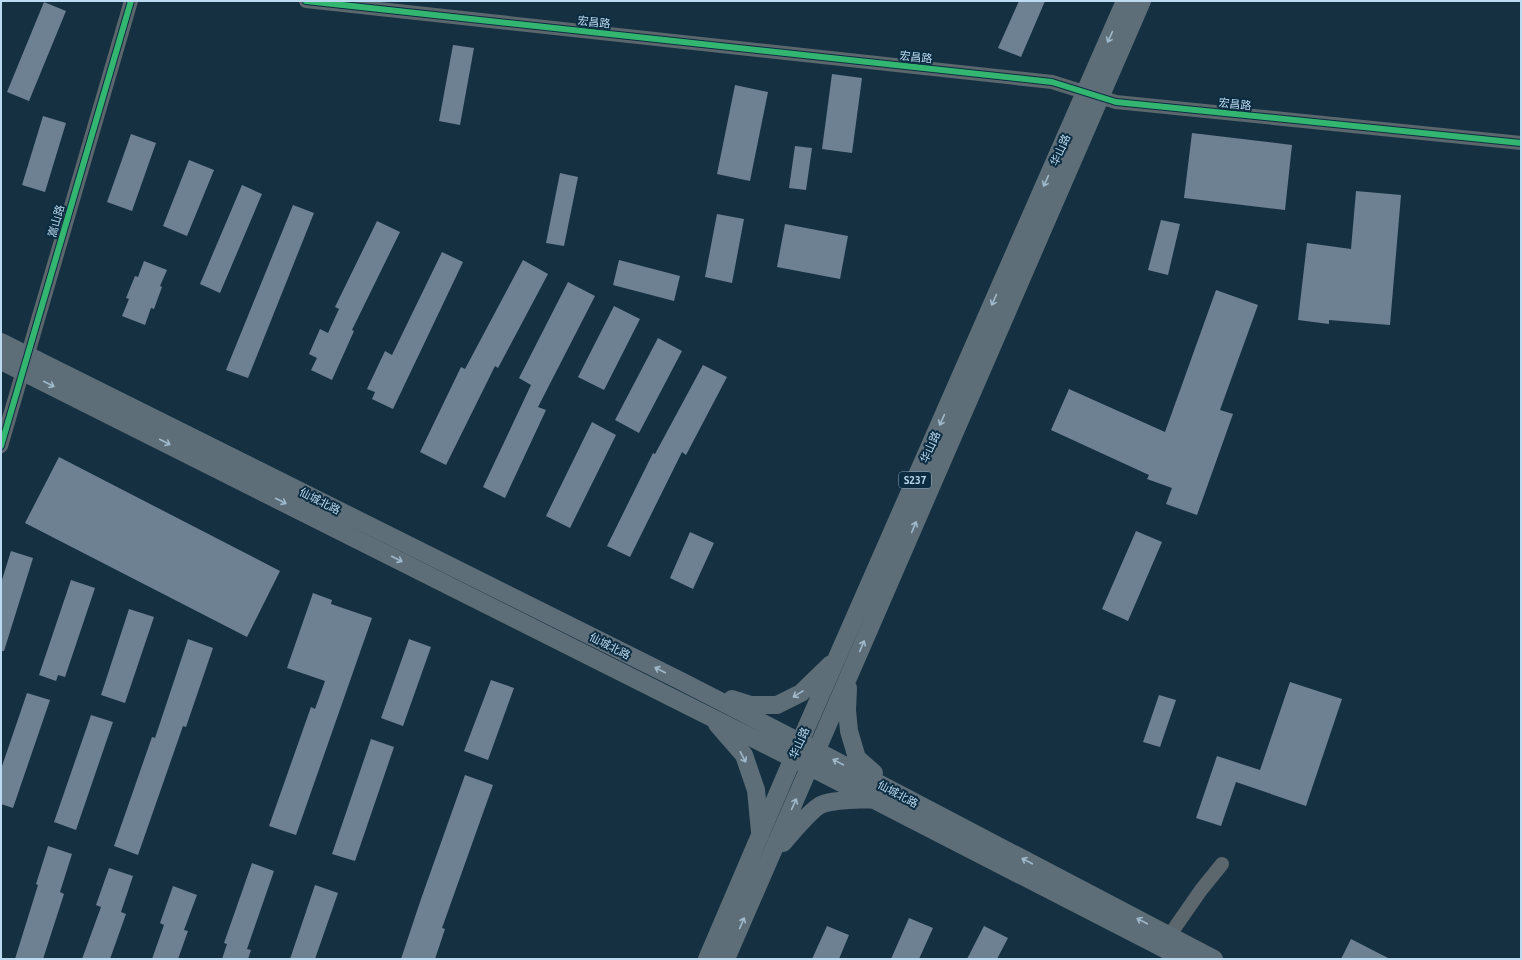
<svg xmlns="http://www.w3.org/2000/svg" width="1522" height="960" font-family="Ubuntu,'Noto Sans SC',sans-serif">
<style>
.building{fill:#6e8193}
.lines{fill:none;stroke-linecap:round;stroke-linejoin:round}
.minor{stroke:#5b666d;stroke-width:14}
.major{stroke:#5e6e79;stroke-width:18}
.cycleway-casing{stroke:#0b2c41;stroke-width:8}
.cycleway{stroke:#33b770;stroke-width:6}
.oneway{stroke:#a0bacc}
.labels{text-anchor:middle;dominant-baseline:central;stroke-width:4;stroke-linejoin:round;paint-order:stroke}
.shield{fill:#0b2c41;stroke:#87a6bc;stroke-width:1}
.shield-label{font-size:10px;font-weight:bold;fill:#bcdaf0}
.street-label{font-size:11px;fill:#bcdaf0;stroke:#0b2c41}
</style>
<rect width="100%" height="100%" fill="#153141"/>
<path class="building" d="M1019 1H1045L1021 57 998 48Z
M44 2 66 11 29 101 7 92Z
M453 45 474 48 460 125 439 121Z
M832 74 862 78 852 153 822 149Z
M735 85 768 92 750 181 717 174Z
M43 116 66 123 45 192 22 185Z
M1192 133 1292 145 1285 210 1184 198Z
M131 134 156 143 132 211 107 202Z
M795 146 812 148 806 190 789 188Z
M189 160 214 170 187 236 163 226Z
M560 173 578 177 564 246 546 243Z
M242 185 262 194 220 293 200 284Z
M1356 191 1401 195 1390 325 1329 320V324L1298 320 1307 243 1351 249Z
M293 205 314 213 248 378 226 370Z
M717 214 744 219 732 283 705 277Z
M1161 220 1180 224 1168 275 1148 270Z
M377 221 400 232 352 330 354 331 332 380 311 370 317 358 309 354 320 329 328 333 339 309 335 307Z
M785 224 848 236 840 279 777 267Z
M442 252 463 262 393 409 372 399 375 392 367 389 385 351 392 355Z
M523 260 548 274 498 368 495 366 446 465 420 452 461 367 465 369Z
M619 260 680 276 674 301 613 285Z
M144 261 167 270 160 286 162 287 154 309 151 308 145 325 122 316 129 299 126 298 135 276 138 277Z
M568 282 595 296 538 407 546 410 505 498 483 487 531 385 519 378Z
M1216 290 1258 305 1220 410 1233 414 1197 515 1166 504 1172 488 1147 479 1149 475 1051 430 1069 389 1165 432Z
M614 306 640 319 604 390 578 377Z
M658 338 682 351 639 433 615 420Z
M703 365 727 377 686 455 682 452 630 557 607 546 653 453 655 454Z
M592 422 616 435 570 528 546 516Z
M59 457 280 571 247 637 25 523Z
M1136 531 1162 542 1128 621 1102 609Z
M690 532 714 543 693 589 670 578Z
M11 551 33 558 4 651H1V583Z
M71 580 95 588 65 677 58 675 56 681 39 675Z
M313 593 332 600 331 604 372 618 296 835 269 826 311 707 315 709 325 681 287 668Z
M129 609 154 617 125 703 101 695Z
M188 639 213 648 186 727 183 726 138 855 114 846 152 737 155 738Z
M409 639 431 647 403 726 381 718Z
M491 680 514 688 488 760 464 751Z
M1290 682 1342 699 1306 806 1236 782 1221 826 1196 818 1217 756 1260 770Z
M27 693 50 700 13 808 1 804V769Z
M1159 695 1176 700 1160 747 1143 742Z
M91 715 113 722 76 830 54 822Z
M371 739 394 747 355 861 332 854Z
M465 775 493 785 442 928 445 929 435 959H401L421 899Z
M48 846 72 854 60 892 64 894 43 959H15L38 885 36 884Z
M252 863 274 871 247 949 251 950 248 959H222L227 944 224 943Z
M109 868 133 876 121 912 126 914 110 959H82L101 907 96 905Z
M315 885 338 893 315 959H290Z
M173 886 197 895 184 930 188 931 178 959H152L164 925 160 923Z
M909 918 933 928 919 959H891Z
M827 926 849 935 839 959H812Z
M984 926 1008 938 997 959H967Z
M1351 939 1390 959H1341Z"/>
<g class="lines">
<path class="minor" d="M306 1 1052 82 1116 102 1521 143
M1 446 131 1
M1169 936 1201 890 1222 864"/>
<path class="major" d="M1 342 679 680 817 751 1214 959
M1 361 810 767 1184 959
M848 688 847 710 849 731 857 758 874 773
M732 699 751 705H777L801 693 831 664
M717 724 744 755 756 790 760 832
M783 843C791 834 813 807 823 804 838 799 857 800 873 799
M707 959 793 758 1125 1
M726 959 1142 1"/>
<defs>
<path id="cycleway" d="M306 1 1052 82 1116 102 1521 143
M1 446 131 1"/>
</defs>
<use href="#cycleway" class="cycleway-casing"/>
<use href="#cycleway" class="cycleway"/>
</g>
<defs><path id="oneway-shaft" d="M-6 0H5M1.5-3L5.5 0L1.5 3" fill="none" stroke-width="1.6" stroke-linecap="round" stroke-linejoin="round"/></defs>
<g class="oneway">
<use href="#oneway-shaft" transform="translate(1110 37) rotate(114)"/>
<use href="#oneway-shaft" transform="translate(1046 181) rotate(114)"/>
<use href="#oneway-shaft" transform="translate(994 300) rotate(114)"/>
<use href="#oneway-shaft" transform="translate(49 384) rotate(27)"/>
<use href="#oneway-shaft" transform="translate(942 420) rotate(114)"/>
<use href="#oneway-shaft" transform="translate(165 442) rotate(27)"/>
<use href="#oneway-shaft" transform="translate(281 501) rotate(27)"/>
<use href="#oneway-shaft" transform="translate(914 527) rotate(-67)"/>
<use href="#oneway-shaft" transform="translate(397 559) rotate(27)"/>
<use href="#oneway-shaft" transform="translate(862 646) rotate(-67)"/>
<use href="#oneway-shaft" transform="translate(660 670) rotate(-153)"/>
<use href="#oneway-shaft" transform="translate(798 694) rotate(148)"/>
<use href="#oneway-shaft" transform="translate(743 757) rotate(62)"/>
<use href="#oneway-shaft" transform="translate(838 762) rotate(-152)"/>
<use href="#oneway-shaft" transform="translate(794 804) rotate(-66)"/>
<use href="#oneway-shaft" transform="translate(1027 861) rotate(-152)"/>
<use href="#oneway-shaft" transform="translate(1142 921) rotate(-152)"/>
<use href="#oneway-shaft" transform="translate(742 923) rotate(-67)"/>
</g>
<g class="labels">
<rect class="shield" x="899" y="472" width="32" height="16" rx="3"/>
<g class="shield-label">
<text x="915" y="480">S237</text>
</g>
<g class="street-label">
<text transform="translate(594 22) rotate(6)">宏昌路</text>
<text transform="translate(916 57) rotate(6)">宏昌路</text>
<text transform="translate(1235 104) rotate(6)">宏昌路</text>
<text transform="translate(1060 150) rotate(-66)">华山路</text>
<text transform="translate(56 221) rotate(-74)">嵩山路</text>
<text transform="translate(930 447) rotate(-66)">华山路</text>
<text transform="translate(320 501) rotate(27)">仙城北路</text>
<text transform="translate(610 646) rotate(27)">仙城北路</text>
<text transform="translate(799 743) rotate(-66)">华山路</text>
<text transform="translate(898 794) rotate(28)">仙城北路</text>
</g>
</g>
<rect width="1522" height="960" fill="none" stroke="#bcdaf0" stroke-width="4"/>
</svg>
